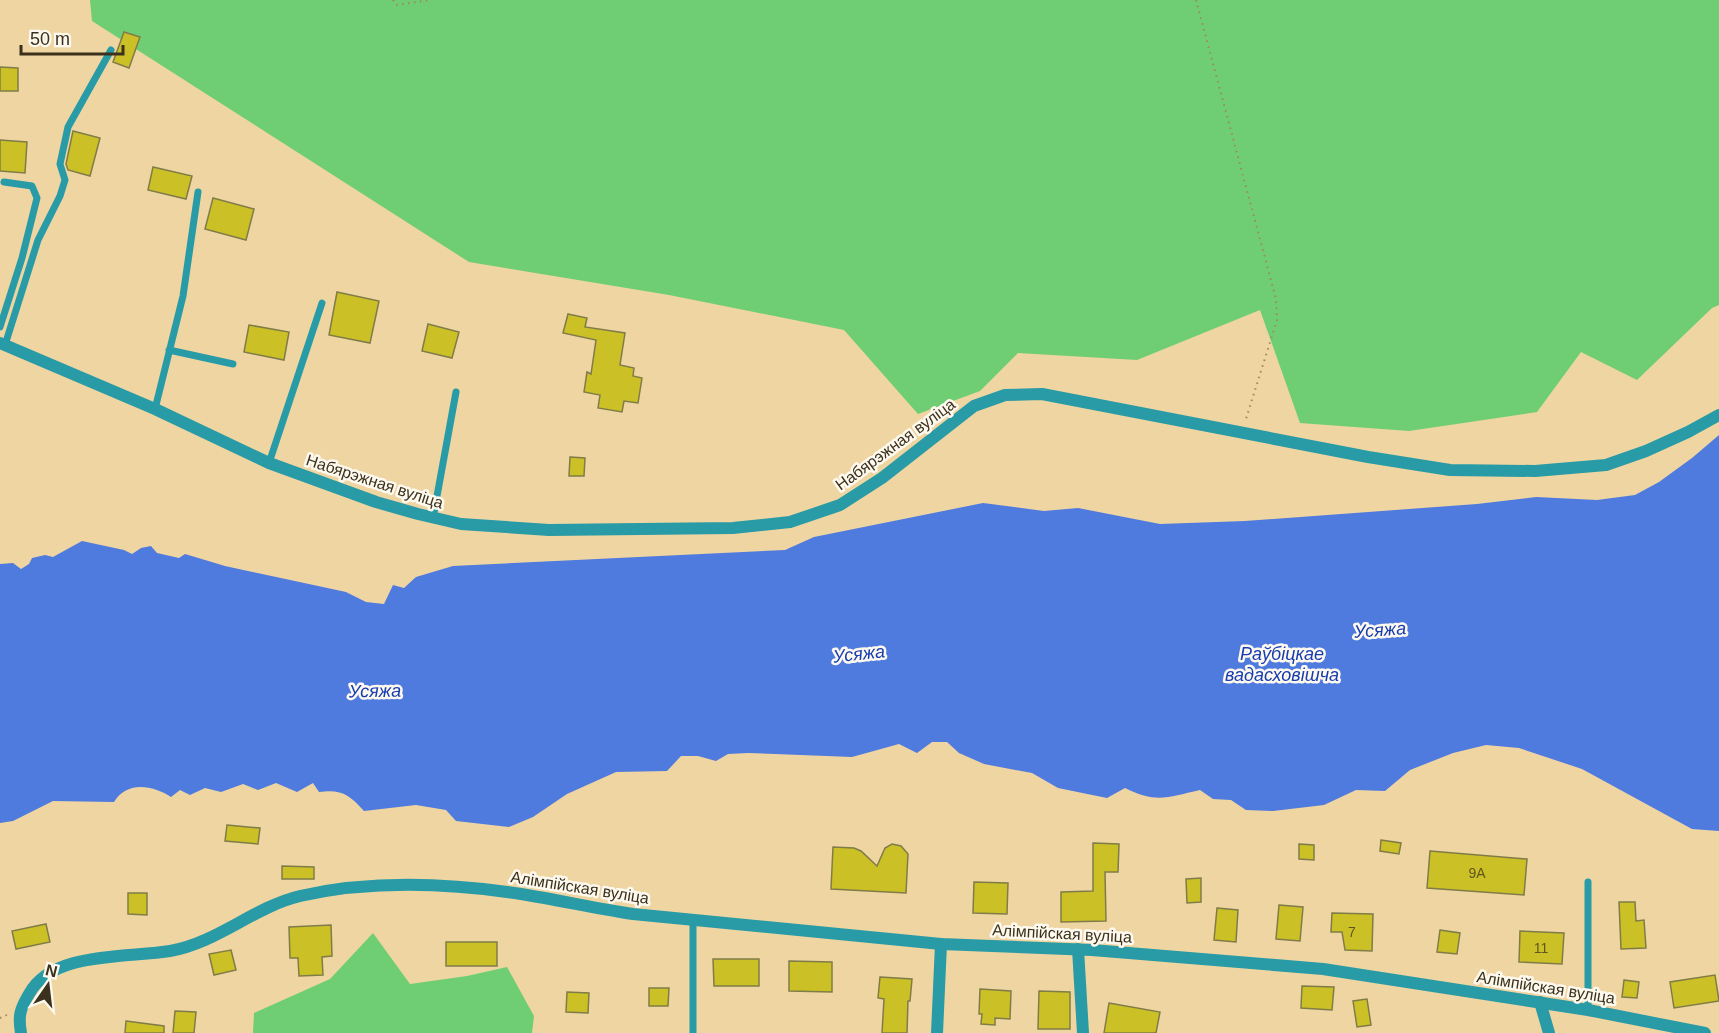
<svg xmlns="http://www.w3.org/2000/svg" width="1719" height="1033" font-family="Helvetica,sans-serif">
<style>
.green{fill:#6fce73}
.water{fill:#4f7ade}
.building{fill:#ccc027;stroke:#807c48;stroke-width:1.5}
.lines{fill:none;stroke-linecap:round;stroke-linejoin:round}
.path{stroke:#9b8863;stroke-width:2;stroke-dasharray:1.5 4.5;stroke-linecap:butt}
.service{stroke:#289ba6;stroke-width:7}
.minor{stroke:#289ba6;stroke-width:12}
.tertiary{stroke:#289ba6;stroke-width:12}
.labels{text-anchor:middle;stroke-width:5;stroke-linejoin:round;paint-order:stroke}
.number-label{font-size:14px;fill:#5f551f}
.street-label{font-size:16px;fill:#3b311c;stroke:#fef9ef}
.water-label{font-size:18px;font-style:italic;fill:#163db1;stroke:#fef9ef}
</style>
<rect width="100%" height="100%" fill="#efd5a2"/>
<!-- green -->
<path class="green" d="M90 0H1719V305L1712 308 1637 380 1581 352 1537 412 1409 431 1300 423 1260 310 1137 360 1018 353 980 391 918 414 844 330 669 295 469 262 92 21Z
M373 933 410 984 467 976 507 967 534 1016 532 1033H253L254 1013 330 979Z"/>
<!-- water -->
<path class="water" d="M1719 435V831L1692 829 1582 769 1519 748 1486 745 1453 753 1410 770 1385 791 1356 790 1324 805 1273 811 1246 810 1231 800 1213 799 1200 790C1168 797 1157 804 1125 788L1107 798 1058 788 1032 773 984 764 959 753 947 742H932L917 753 899 744 852 757 748 753 728 754 716 761 698 756H681L667 771 616 772 567 794 533 817 509 827 456 821 446 810 416 805 364 811C349 794 341 789 319 792L313 783 297 792 276 783 258 790 243 784 221 792 205 788 190 795 180 790 171 797C152 785 127 781 114 802L53 801 13 821 0 823V564L13 563 21 569 29 564 32 558 45 555 53 557 82 541 124 550 132 554 141 548 151 546 157 553 179 558 185 554 225 566 346 592 366 602 384 604 393 585 404 588 416 577 453 566 785 550 814 537 983 503 1044 511 1078 508 1160 524 1245 521 1477 504 1536 497 1597 500 1635 495 1659 482 1692 458Z"/>
<!-- building -->
<path class="building" d="M124 32 140 37 129 68 113 62Z
M0 67 18 68V91H0Z
M73 131 100 138 90 176 68 170 66 164Z
M0 140 27 142 25 173 0 171Z
M153 167 192 176 186 199 148 190Z
M213 198 254 209 246 240 205 229Z
M337 292 379 301 370 343 329 335Z
M568 314 587 318 585 327 625 333 620 365 634 368 633 376 642 378 638 403 624 401 622 412 598 408 600 395 584 392 587 372 591 374 596 340 563 333Z
M428 324 459 332 452 358 422 351Z
M249 325 289 332 284 360 244 352Z
M570 457 585 458 584 476H569Z
M227 825 260 828 258 844 225 841Z
M1381 840 1401 843 1399 854 1380 851Z
M1093 843 1119 844 1118 872H1105L1106 921 1061 922V892L1093 891Z
M892 844 901 846 908 854 906 893 831 889 833 847 854 848 861 851 877 866 885 848Z
M1299 844 1314 845V860L1299 859Z
M1430 851 1527 859 1524 895 1427 888Z
M282 866 314 867V879H282Z
M1201 878V902L1187 903 1186 879Z
M974 882 1008 883 1007 914 973 913Z
M128 893H147V915L128 914Z
M1619 902H1635L1636 921 1644 920 1646 948 1621 949Z
M1279 905 1303 907 1300 941 1276 939Z
M1217 908 1238 910 1236 942 1214 940Z
M1332 913 1373 914 1372 951 1345 950 1342 932H1331Z
M46 924 50 942 16 949 12 931Z
M331 925 332 956 322 957 323 975 299 976 298 958H290L289 927Z
M1440 930 1460 933 1457 954 1437 952Z
M1520 931 1564 933 1562 964 1519 962Z
M446 942H497V966H446Z
M231 950 236 970 214 975 209 954Z
M713 959H759V986H714Z
M789 961 832 962V992L789 991Z
M1715 975 1719 1001 1674 1008 1670 982Z
M880 977 912 979 910 1001H908L907 1033H882L884 999 878 998Z
M1624 980 1639 982 1637 998 1622 997Z
M1302 986 1334 987 1332 1010 1301 1008Z
M649 988H669L668 1006H649Z
M980 989 1011 991 1010 1019 995 1018V1025L981 1024 982 1014H979Z
M1039 991 1070 992V1029H1038Z
M567 992 589 993 588 1013 566 1012Z
M1367 999 1371 1025 1357 1027 1353 1001Z
M1109 1003 1160 1012 1156 1033H1104Z
M175 1011 196 1012 194 1033H173Z
M126 1021 164 1026V1033H125Z"/>
<g class="lines">
<!-- path -->
<path class="path" d="M393 0 396 5 430 0
M1196 0 1276 299 1277 320 1245 422
M0 1018 9 1014"/>
<!-- service -->
<path class="service" d="M0 327 22 258 37 198 32 186 4 182
M5 345 38 240 60 196 65 180 60 164 68 127 111 50
M169 350 233 364
M155 409 183 296 198 192
M269 463 322 303
M433 518 456 392
M1588 1010V882
M693 1033V919"/>
<!-- minor -->
<path class="minor" d="M1078 949 1083 1033
M1540 1002 1549 1033
M937 1033 941 944"/>
<!-- tertiary -->
<path class="tertiary" d="M0 343 155 409 269 463 376 502 418 514 461 524 549 530 733 528 790 522 840 505 882 478 974 406 1005 395 1042 394 1368 457 1450 470 1535 471 1606 465 1646 451 1688 432 1719 415
M21 1033C18 1016 20 1009 29 994 52 951 127 958 170 951 217 943 254 907 300 896 371 880 449 883 521 894 558 900 595 908 633 914L941 944 1092 950 1323 969 1588 1010 1705 1033"/>
</g>
<g class="labels">
<!-- number labels -->
<g class="number-label">
<text x="1477" y="878">9А</text>
<text x="1352" y="937">7</text>
<text x="1541" y="953">11</text>
</g>
<!-- street labels -->
<g class="street-label">
<text transform="translate(895 444) rotate(-36)" y="6">Набярэжная вуліца</text>
<text transform="translate(375 481) rotate(18)" y="6">Набярэжная вуліца</text>
<text transform="translate(580 887) rotate(9)" y="6">Алімпійская вуліца</text>
<text transform="translate(1062 933) rotate(3)" y="6">Алімпійская вуліца</text>
<text transform="translate(1546 987) rotate(9)" y="6">Алімпійская вуліца</text>
</g>
<!-- water labels -->
<g class="water-label">
<text transform="translate(1380 630) rotate(-4)" y="6">Усяжа</text>
<text transform="translate(859 654) rotate(-6)" y="6">Усяжа</text>
<text x="1282" y="660">Раўбіцкае<tspan x="1282" dy="21">вадасховішча</tspan></text>
<text transform="translate(375 691) rotate(-1)" y="6">Усяжа</text>
</g>
</g>
<!-- north arrow -->
<g transform="translate(48 985) rotate(14)" stroke="#fef9ef" stroke-width="4.5" paint-order="stroke">
<path d="M0-4.5L10 22L0 15L-10 22Z" fill="#3b311c"/>
<text y="-9" font-size="16" font-weight="bold" text-anchor="middle" fill="#3b311c">N</text>
</g>
<!-- scale -->
<path d="M21 45v9h102v-9" fill="none" stroke="#3b311c" stroke-width="3"/>
<text x="30" y="45" font-size="18" fill="#3b311c" stroke="#fef9ef" stroke-width="4.5" paint-order="stroke">50 m</text>
</svg>
